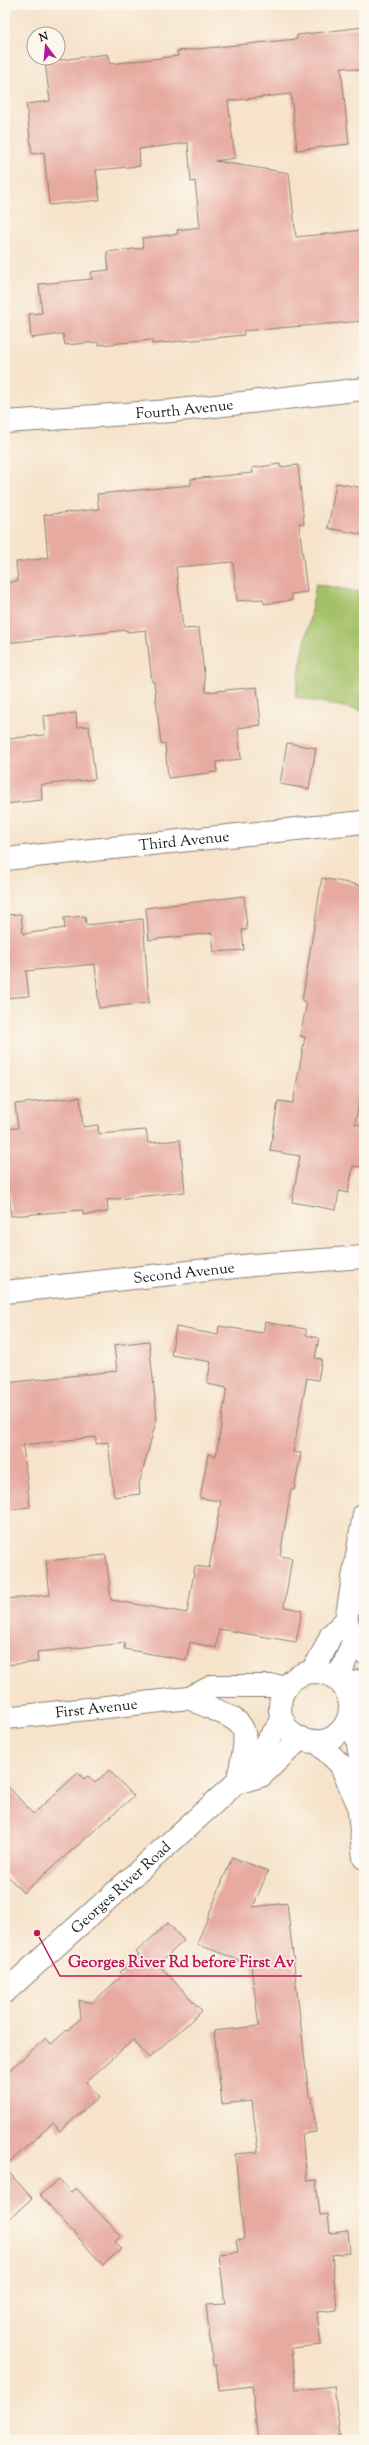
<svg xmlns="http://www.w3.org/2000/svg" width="369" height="2445" font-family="'Sorts Mill Goudy',serif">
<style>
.green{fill:#a4c168;stroke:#606e42}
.building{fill:#e7aaa1}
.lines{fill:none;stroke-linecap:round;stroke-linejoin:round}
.minor-casing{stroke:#898073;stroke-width:24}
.tertiary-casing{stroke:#898073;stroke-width:24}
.minor{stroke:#fff;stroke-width:22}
.tertiary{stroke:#fff;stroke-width:22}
.labels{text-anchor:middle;stroke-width:3;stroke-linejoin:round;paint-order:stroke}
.street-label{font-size:15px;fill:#1c1c1c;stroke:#fbf7ec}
.leader{fill:none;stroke:#c2185b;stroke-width:1.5}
.callout-dot{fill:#c2185b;stroke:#fbf7ec;stroke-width:1.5}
.callout-label{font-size:16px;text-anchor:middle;font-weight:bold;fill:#c2185b;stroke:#fbf7ec;stroke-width:3;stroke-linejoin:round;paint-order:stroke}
</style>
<rect width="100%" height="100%" fill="#fbf7ec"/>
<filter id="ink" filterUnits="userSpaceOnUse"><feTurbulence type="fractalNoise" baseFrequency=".025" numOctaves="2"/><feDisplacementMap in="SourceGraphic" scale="8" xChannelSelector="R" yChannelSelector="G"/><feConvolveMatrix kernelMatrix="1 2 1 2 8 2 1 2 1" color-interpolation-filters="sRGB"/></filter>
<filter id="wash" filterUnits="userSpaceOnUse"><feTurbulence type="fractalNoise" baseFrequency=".012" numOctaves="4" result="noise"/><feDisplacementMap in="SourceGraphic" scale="16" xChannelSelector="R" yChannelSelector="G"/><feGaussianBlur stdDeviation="0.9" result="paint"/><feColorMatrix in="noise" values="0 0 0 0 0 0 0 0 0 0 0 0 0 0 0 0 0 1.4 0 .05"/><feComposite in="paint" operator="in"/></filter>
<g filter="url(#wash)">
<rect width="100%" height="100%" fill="#f6e3ca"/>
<!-- green -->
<path class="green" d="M316 584 364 593V711L295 697Z"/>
<g id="blocks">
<!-- building -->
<path class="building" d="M364 27V71L341 67 349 144 297 150 291 94 228 101 235 158 215 161 289 173 296 237 364 230V321L243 331 244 335 152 344V340L99 345V342L65 345 63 334 31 338 29 314 42 313 39 284 92 279 91 272 109 270 107 252 143 248 142 238 178 234 177 230 200 227 195 181 191 182 188 143 139 149 140 166 96 170 100 200 49 205 44 152 32 154 26 104 50 101 45 62 107 54 110 64 178 56 177 51 297 39V35Z
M280 464V467L298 465 304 524 299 523 307 592 291 594 292 600 264 604 263 599 237 601 233 562 176 567 183 629 199 628 206 692 257 687 261 725 238 728 241 759 216 762 217 772 168 778 165 743 161 744 154 682H152L146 630 127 632V630L5 643V583L18 581 16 562 48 558 44 515 99 509 97 494 191 485V479L253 473 252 468Z
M336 483 364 488V535L328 528Z
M76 713 77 727 89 726 95 779 41 785 42 800 5 804V739L45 735 43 716Z
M287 743 316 748 309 789 280 784Z
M322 878 364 886V1076L355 1124 364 1125V1146L360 1167 353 1166 348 1193 339 1191 336 1210 292 1202 300 1156 270 1151 278 1101 293 1103 305 1037 300 1036 307 1002 302 1001Z
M244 896 247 930H242L244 950 214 952 212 933 149 940 146 908Z
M21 914 23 934 65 928 64 918 85 916 86 925 143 919 149 1003 99 1008 95 964 26 971 29 996 5 998V915Z
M80 1097 83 1127 98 1125 99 1134 146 1130 148 1143 180 1140 185 1192 107 1200 108 1212 83 1215V1210L70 1211 11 1216 7 1171H5V1129L18 1128 15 1104Z
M265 1322 306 1329V1335L319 1338 315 1358 322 1359 318 1380 307 1378 293 1452 301 1453 294 1490 291 1489 280 1556 292 1558 284 1607 302 1610 296 1642 219 1629 216 1648 190 1642 186 1660 124 1649 125 1643 37 1652 38 1662 5 1665V1599L50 1595 46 1561 106 1555 111 1600 187 1613 195 1566 209 1568 221 1501 200 1498 208 1454 216 1456 227 1388 207 1384 211 1362 171 1355 176 1327 218 1335 219 1326 263 1333Z
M149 1341 157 1418 139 1484 140 1494 114 1497 108 1442 96 1444V1437L23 1445 30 1507 5 1510V1383L117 1371 114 1345Z
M109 1770 134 1796 23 1893 5 1873V1783L33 1814 78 1773 84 1779 88 1776 95 1783Z
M232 1857 268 1871 253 1907 287 1903 309 2097H312L316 2132 302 2134 307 2181 316 2180 320 2215 328 2214 330 2233 348 2231 350 2253 332 2255 337 2310 317 2312 321 2345 292 2348 296 2390 334 2386 340 2437 313 2440H258L252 2386 219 2390 216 2365H213L206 2305 225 2304 219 2254 238 2252 236 2240 244 2239 235 2154 258 2152 252 2101 222 2104 214 2031 259 2026 251 1965 197 1944Z
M168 1923 184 1941 158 1964 202 2011 149 2058 133 2040 86 2082 99 2097 60 2131 53 2123 5 2166V2074L46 2038 51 2044 81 2018 79 2000 92 2003 123 1975 120 1972 139 1955 136 1952Z
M5 2168 32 2198 5 2223Z
M59 2179 71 2192 76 2188 121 2236 115 2242 121 2249 103 2265 40 2195Z"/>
</g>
</g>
<g filter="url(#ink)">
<use href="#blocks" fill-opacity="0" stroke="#898073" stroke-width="1"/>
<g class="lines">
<!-- minor casing -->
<g class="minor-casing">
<g id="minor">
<path id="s1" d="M5 422 171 411 364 389"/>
<path id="s2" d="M5 859 364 822"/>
<path id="s3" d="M5 1292 253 1265 364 1257"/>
<path d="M354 1639 364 1653"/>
<path d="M343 1686 364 1680"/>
<path d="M189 1698C245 1725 254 1715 237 1782"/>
<path id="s4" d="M5 1718 189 1698 213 1686H287"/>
<path d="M347 1721 357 1739 360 1756 358 1804 364 1858"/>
<path d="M316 1741 340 1764 356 1800"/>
</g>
</g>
<!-- tertiary casing -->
<g class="tertiary-casing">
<g id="tertiary">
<path d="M311 1672 321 1657 331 1635 346 1620 364 1514"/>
<circle cx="315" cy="1707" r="35"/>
<path d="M335 1678 343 1667 354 1639 346 1620"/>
<path d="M236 1783 261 1776 301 1738"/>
<path id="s5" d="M5 1992 236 1783 283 1720"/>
</g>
</g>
<!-- minor -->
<use href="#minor" class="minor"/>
<!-- tertiary -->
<use href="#tertiary" class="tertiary"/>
</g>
</g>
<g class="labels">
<!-- street labels -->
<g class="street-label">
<text dy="5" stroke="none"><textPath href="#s1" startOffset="180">Fourth Avenue</textPath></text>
<text dy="5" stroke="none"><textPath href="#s2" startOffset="180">Third Avenue</textPath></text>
<text dy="5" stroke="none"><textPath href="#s3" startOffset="180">Second Avenue</textPath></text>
<text dy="5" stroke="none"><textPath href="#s4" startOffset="92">First Avenue</textPath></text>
<text dy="5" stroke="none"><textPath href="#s5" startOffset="156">Georges River Road</textPath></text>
</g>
</g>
<!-- callouts -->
<path class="leader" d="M37 1933L60 1976H302"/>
<circle class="callout-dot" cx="37" cy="1933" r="4"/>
<g class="callout-label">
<text x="181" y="1967">Georges River Rd before First Av</text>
</g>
<!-- margin -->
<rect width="369" height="2445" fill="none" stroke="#fbf7ec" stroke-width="20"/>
<!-- north arrow -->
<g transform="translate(46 46) rotate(344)"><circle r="19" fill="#fbf7ec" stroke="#a29f99"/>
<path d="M0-3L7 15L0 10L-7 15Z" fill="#b5179e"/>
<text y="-6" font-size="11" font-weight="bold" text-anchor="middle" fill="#1c1c1c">N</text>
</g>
</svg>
